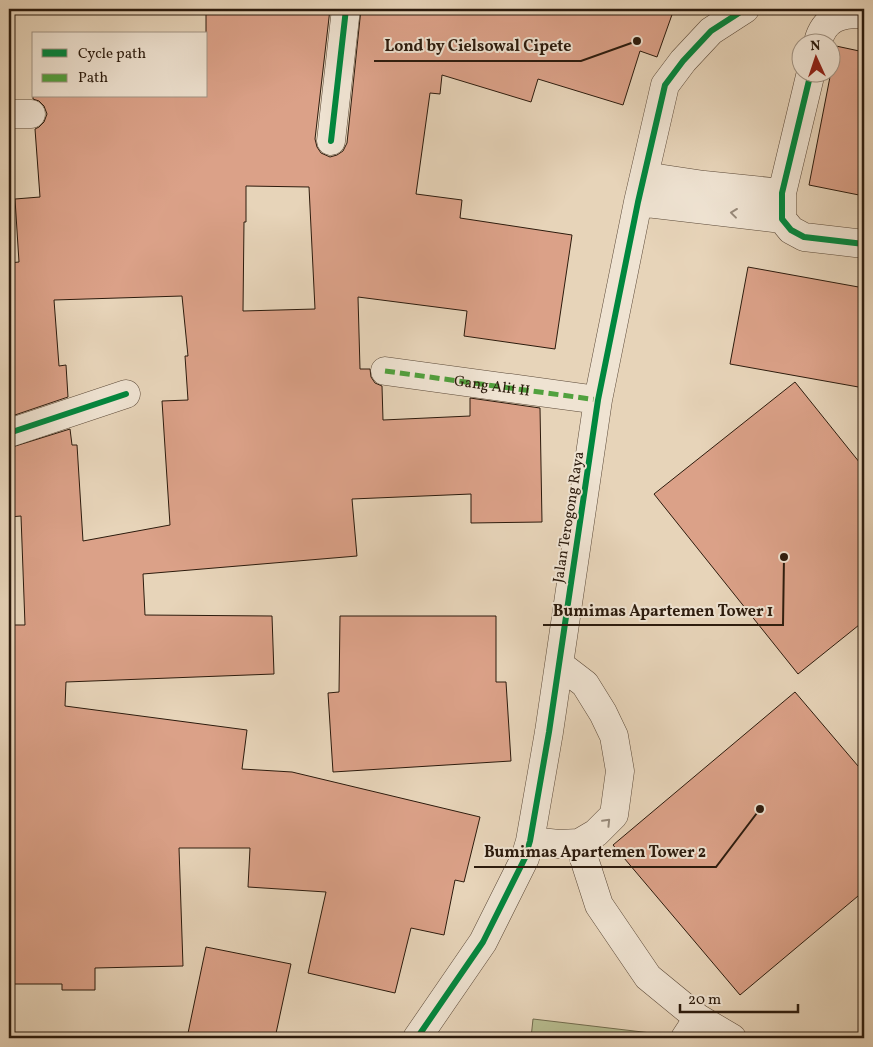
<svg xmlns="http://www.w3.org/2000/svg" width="873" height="1047" font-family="Vollkorn,serif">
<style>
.green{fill:#b7bc8f;stroke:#726c4e}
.building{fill:#dba188;stroke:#2c1b0d;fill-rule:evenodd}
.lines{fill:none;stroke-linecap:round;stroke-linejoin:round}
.minor-casing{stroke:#5b4938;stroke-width:29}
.minor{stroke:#efe3d2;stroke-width:28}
.quiet{stroke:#51a13e;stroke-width:5;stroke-dasharray:10 5;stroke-linecap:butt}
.cycleway-casing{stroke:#efe3d2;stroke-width:9}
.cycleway{stroke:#00873e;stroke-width:6}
.oneway{stroke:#978979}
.labels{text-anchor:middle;stroke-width:4;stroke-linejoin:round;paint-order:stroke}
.street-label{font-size:15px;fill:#2c1b0d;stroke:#efe3d2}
.leader{fill:none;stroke:#2c1b0d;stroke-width:2}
.callout-dot{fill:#2c1b0d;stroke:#efe3d2;stroke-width:2}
.callout-label{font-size:16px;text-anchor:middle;font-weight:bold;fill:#2c1b0d;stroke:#efe3d2;stroke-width:4;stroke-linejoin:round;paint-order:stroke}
</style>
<rect width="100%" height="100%" fill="#e7d4b9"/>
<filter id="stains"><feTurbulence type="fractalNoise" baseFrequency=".004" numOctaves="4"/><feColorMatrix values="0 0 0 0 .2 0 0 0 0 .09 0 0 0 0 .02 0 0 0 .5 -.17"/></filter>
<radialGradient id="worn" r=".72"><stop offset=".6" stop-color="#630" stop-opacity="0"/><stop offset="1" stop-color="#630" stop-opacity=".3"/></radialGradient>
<!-- green -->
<path class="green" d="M533 1019 651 1033 650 1038H531Z"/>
<!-- building -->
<path class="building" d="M206 9H330L315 139 317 147 321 153 330 157 337 155 343 151 347 143 361 9H674L657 57 640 51 623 105 538 79 531 102 442 75 440 94 430 93 416 194 462 200 460 218 572 235 555 349 464 336 467 311 358 297 360 369H370L371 377 375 383 382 386 383 420 470 416V398L540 408 542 522 471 523V494L352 499 357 556 143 574 145 615 272 616 274 674 66 682 65 706 247 730 242 769 292 772 480 817 464 882 455 880 444 935 411 928 395 993 308 973 326 892 248 887 250 848H179L183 966 95 968V990H62V984H12V874L9 875V625H25L21 516 9 517V448L70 429 72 445H77L83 541 170 525 162 401 188 400 185 356H188L182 296 54 300 59 366 66 365 68 397 9 417V263L19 262 15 199 40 197 35 129 39 127 44 122 47 114 44 106 39 101 33 99V96H206ZM246 186 309 187 315 309 243 311 244 222H246Z
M836 46 864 52V196L809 185Z
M748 267 864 288V388L730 364Z
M795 382 864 468V621L798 674 654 494Z
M340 616H496V682H506L511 761 333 772 328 693 339 692Z
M795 692 864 773V891L740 995 613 845Z
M206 947 291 964 275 1038H187Z"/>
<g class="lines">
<!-- minor casing -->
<g class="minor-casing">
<path id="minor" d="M818 42C824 18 841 13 864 14
M811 72 782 193V219L791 230 804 237 864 244
M9 114H31
M331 141 346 9
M644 176 704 185 782 193
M638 202 782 219
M385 371 598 400
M9 433 126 394
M530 841 559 844 579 843 596 833 614 815 620 771 614 736 603 713 585 684 559 664
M579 843 599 905 648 977 698 1018 732 1038
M417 1038 483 942 525 858 530 841 549 732 598 400 638 202 665 85 683 61 711 31 745 9
M685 1038 698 1018"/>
</g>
<!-- minor -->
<use href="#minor" class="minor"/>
<!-- quiet -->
<path class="quiet" id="s1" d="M385 371 598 400"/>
<!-- cycleway casing -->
<g class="cycleway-casing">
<path id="cycleway" d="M811 72 782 193V219L791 230 804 237 864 244
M331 141 346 9
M9 433 126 394
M417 1038 483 942 525 858 530 841 549 732 598 400 638 202 665 85 683 61 711 31 745 9"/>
</g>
<!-- cycleway -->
<use href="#cycleway" class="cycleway"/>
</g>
<!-- one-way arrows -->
<defs><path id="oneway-chevron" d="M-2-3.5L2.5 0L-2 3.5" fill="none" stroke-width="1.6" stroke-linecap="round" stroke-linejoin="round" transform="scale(1.25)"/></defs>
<g class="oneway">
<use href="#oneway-chevron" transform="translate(734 213) rotate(-173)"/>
<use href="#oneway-chevron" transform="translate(607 822) rotate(-46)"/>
</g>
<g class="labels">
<!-- street labels -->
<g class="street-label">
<text dy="5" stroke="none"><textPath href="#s1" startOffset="108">Gang Alit II</textPath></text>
<text transform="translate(568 517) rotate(-81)" y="5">Jalan Terogong Raya</text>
</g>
</g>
<!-- callouts -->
<path class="leader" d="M637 41L581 61H374M784 557L783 625H543M760 809L716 867H474"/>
<g class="callout-dot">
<circle cx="637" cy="41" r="5"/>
<circle cx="784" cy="557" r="5"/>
<circle cx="760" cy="809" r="5"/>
</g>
<g class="callout-label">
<text x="478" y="51">Lond by Cielsowal Cipete</text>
<text x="663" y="616">Bumimas Apartemen Tower 1</text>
<text x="595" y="857">Bumimas Apartemen Tower 2</text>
</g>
<!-- margin -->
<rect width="873" height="1047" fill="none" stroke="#e7d4b9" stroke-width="30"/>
<rect x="10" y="10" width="853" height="1027" fill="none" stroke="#2c1b0d" stroke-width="2.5"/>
<rect x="15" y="15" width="843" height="1017" fill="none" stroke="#2c1b0d"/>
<!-- legend -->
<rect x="32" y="32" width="175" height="65" fill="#efe3d2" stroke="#a19383"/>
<rect x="42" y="49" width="25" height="8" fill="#00873e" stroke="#a19383"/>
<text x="78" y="58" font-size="15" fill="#2c1b0d">Cycle path</text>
<rect x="42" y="74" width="25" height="8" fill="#51a13e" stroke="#a19383"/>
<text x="78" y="82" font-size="15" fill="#2c1b0d">Path</text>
<!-- north arrow -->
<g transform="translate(816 58) rotate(357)"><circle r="24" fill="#efe3d2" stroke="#a19383"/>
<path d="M0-4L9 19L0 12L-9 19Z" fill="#8f2418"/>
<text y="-8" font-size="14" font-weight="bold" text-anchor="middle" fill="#2c1b0d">N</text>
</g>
<!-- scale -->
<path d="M680 1004v8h118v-8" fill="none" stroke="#2c1b0d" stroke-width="2.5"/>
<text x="688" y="1004" font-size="15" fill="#2c1b0d" stroke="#efe3d2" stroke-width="4" paint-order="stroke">20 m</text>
<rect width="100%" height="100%" filter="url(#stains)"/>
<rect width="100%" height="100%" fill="url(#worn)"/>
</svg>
